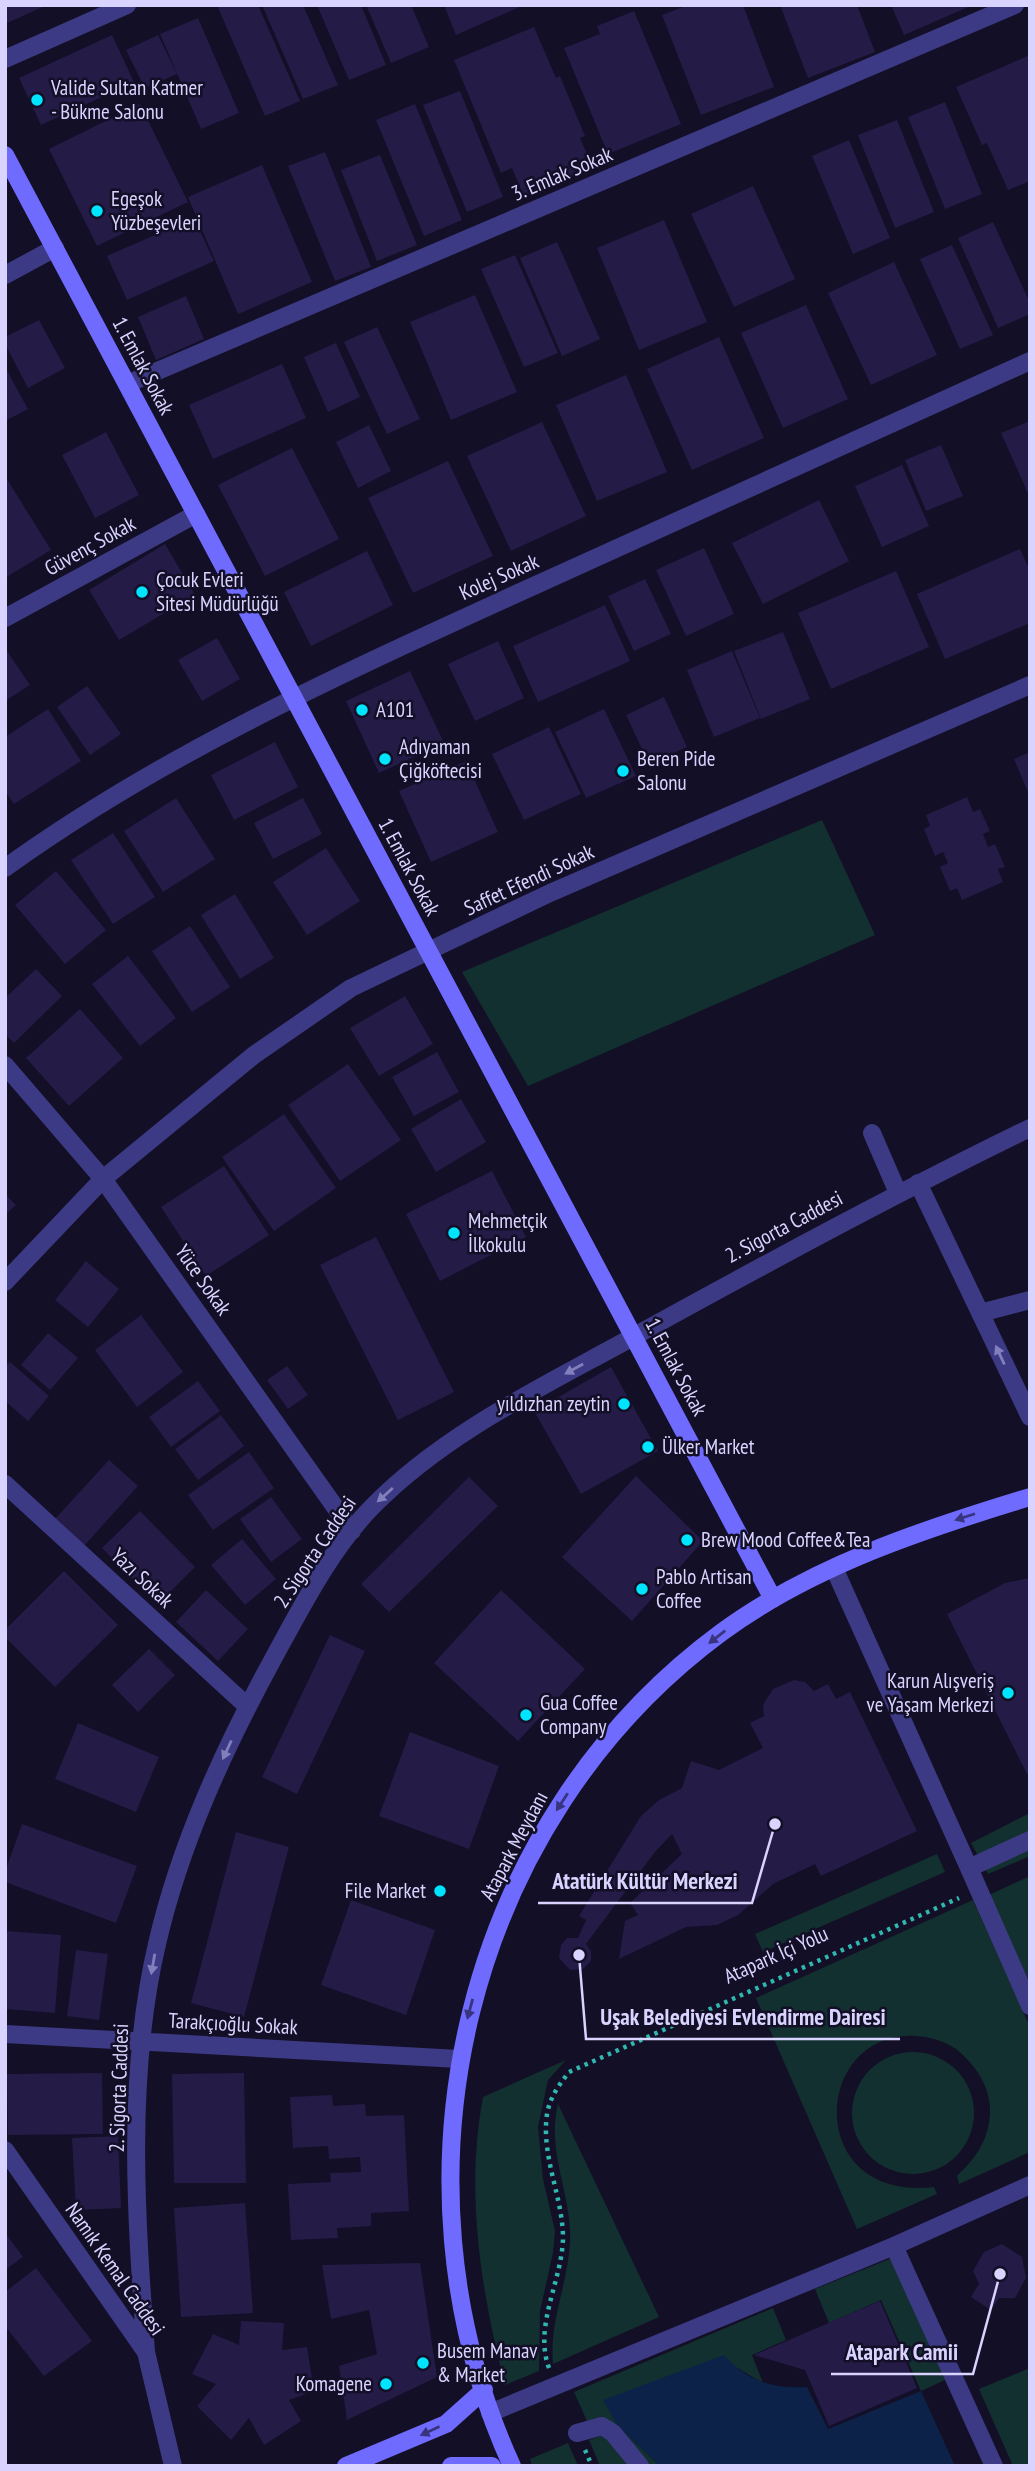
<svg xmlns="http://www.w3.org/2000/svg" width="1035" height="2471" font-family="'PT Sans Narrow',sans-serif">
<style>
.green{fill:#12302f}
.water{fill:#0c2248}
.building{fill:#241b47}
.lines{fill:none;stroke-linecap:round;stroke-linejoin:round}
.path{stroke:#2fb8b0;stroke-width:4.5;stroke-dasharray:3.5 5;stroke-linecap:butt}
.street{stroke:#3d3a85;stroke-width:18}
.secondary{stroke:#6f6bff;stroke-width:18}
.oneway{fill:#837fbc}
.oneway2{fill:#38347d}
.poi-dot{fill:#00e5ff;stroke:#130f26;stroke-width:2.5}
.labels{text-anchor:middle;stroke-width:5;stroke-linejoin:round;paint-order:stroke}
.poi-label{font-size:21px;fill:#d9d4ff;stroke:#130f26;text-anchor:start}
.street-label{font-size:21px;fill:#d9d4ff;stroke:#130f26}
.leader{fill:none;stroke:#d9d4ff;stroke-width:2.5}
.callout-dot{fill:#d9d4ff;stroke:#130f26;stroke-width:2.5}
.callout-label{font-size:23px;text-anchor:middle;font-weight:bold;fill:#d9d4ff;stroke:#130f26;stroke-width:5;stroke-linejoin:round;paint-order:stroke}
</style>
<rect width="100%" height="100%" fill="#130f26"/>
<!-- green -->
<path class="green" d="M822 820 875 935 528 1086 462 972Z
M1030 1813V1856L988 1874 971 1843Z
M937 1854 945 1872 763 1952 755 1934Z
M1030 1876V1983L989 1895Z
M973 1900 1030 2027V2152L959 2184 957 2176C976 2158 989 2140 990 2112 991 2087 975 2064 956 2049 945 2041 930 2037 916 2036 812 2030 803 2202 934 2187L937 2194 857 2229 756 1998Z
M852 2113a61 61 0 1 1 122 0a61 61 0 1 1-122 0Z
M566 2060 548 2080 538 2127 543 2179 555 2231 553 2253 540 2311 539 2371 505 2385C481 2291 465 2193 483 2097Z
M558 2104 659 2317 553 2364C549 2322 568 2283 570 2242 572 2194 546 2152 558 2104Z
M892 2258 945 2380 921 2391 881 2300 829 2323 815 2289Z
M773 2308 786 2340 752 2355 763 2383 734 2366 617 2425 660 2466H649L617 2425 587 2421 574 2392Z
M1030 2368V2466H1013L979 2389Z
M600 2436 607 2438 632 2466H600L589 2440Z
M568 2443 578 2466H532L530 2459Z"/>
<!-- water -->
<path class="water" d="M724 2355C747 2381 773 2389 807 2387L828 2429 921 2391 955 2466H660L617 2425 603 2400Z"/>
<!-- building -->
<path class="building" d="M5 5H47L5 24Z
M217 5H258L300 101 265 116Z
M262 5H303L338 85 303 99Z
M317 5H361L386 65 349 80Z
M366 5H411L429 47 391 63Z
M444 5H524L456 35Z
M688 5H743L774 87 701 115 662 15Z
M780 5H857L875 52 808 78Z
M891 5H973L904 35Z
M634 11 681 124 608 154 564 48 600 34 597 26Z
M198 18 239 113 201 129 160 34Z
M534 27 556 78 560 76 585 136 580 138 593 168 524 197 512 168 501 173 454 60Z
M112 35 134 82 41 125 19 78Z
M158 35 177 74 145 88 126 50Z
M1030 55V181L1008 190 987 143 982 145 956 87Z
M460 91 503 197 467 212 423 105Z
M945 102 982 194 945 209 908 117Z
M140 104 188 202 97 246 49 149Z
M415 104 462 220 424 236 376 120Z
M897 120 934 212 895 228 858 135Z
M849 140 890 238 853 254 812 156Z
M325 152 371 267 335 281 288 166Z
M380 155 417 245 377 261 341 170Z
M262 165 312 282 238 314 188 197Z
M753 186 795 279 734 307 691 214Z
M194 218 214 261 127 300 107 256Z
M664 220 707 322 639 350 597 248Z
M993 222 1030 303V314L998 328 958 238Z
M557 242 600 339 562 356 520 258Z
M952 245 993 335 960 349 920 259Z
M515 255 558 353 524 367 481 269Z
M894 262 937 355 871 385 828 293Z
M475 295 517 392 451 420 410 322Z
M186 296 204 339 156 360 138 317Z
M806 305 848 399 783 428 741 333Z
M39 320 65 368 28 388 5 344V337Z
M377 327 420 419 387 434 344 342Z
M719 337 764 438 692 470 647 369Z
M336 343 360 397 328 412 304 357Z
M282 364 306 418 213 459 189 405Z
M5 367 28 409 5 421Z
M626 375 667 472 597 501 556 405Z
M1030 421V498L1001 433Z
M542 422 586 516 511 551 467 456Z
M369 425 391 471 358 488 336 442Z
M106 432 139 495 95 518 62 455Z
M941 445 963 496 926 511 905 460Z
M292 448 339 539 265 576 218 485Z
M448 461 493 556 413 593 368 498Z
M902 465 929 526 882 547 855 486Z
M5 476 51 550 5 578Z
M819 500 849 561 763 604 732 543Z
M165 544 195 595 119 640 89 590Z
M704 548 734 614 686 636 656 570Z
M1020 549 1030 571V623L945 659 917 594Z
M367 551 393 605 311 646 284 592Z
M896 571 929 647 831 689 798 613Z
M645 579 671 634 634 651 608 596Z
M605 605 630 661 538 702 513 646Z
M783 632 810 699 761 719 734 651Z
M217 638 240 679 202 701 178 660Z
M498 641 524 698 475 721 448 664Z
M5 648 30 685 5 701Z
M732 651 760 718 714 737 687 670Z
M410 671 444 743 379 773 346 701Z
M87 686 121 734 90 755 57 707Z
M664 697 687 747 649 764 626 715Z
M48 709 81 761 14 804 5 791V737Z
M604 709 636 776 586 798 555 732Z
M549 727 581 794 524 820 492 754Z
M275 742 298 787 234 820 211 775Z
M1030 752V797L1014 759Z
M466 761 498 832 431 862 399 791Z
M967 797 973 812 980 809 990 831 983 834 988 847 995 844 1005 867 998 869 1003 882 962 900 957 888 950 891 940 867 948 863 943 852 935 856 924 829 930 826 926 815Z
M176 798 215 859 163 892 124 831Z
M303 798 322 834 273 859 254 823Z
M113 833 155 897 113 924 71 860Z
M326 848 360 901 307 935 273 882Z
M56 871 106 930 65 964 15 905Z
M235 894 274 958 240 979 201 915Z
M190 926 230 987 192 1012 152 951Z
M128 956 176 1018 140 1046 92 984Z
M36 969 62 996 14 1043 5 1034V998Z
M405 996 433 1044 379 1076 350 1028Z
M80 1009 123 1058 69 1106 26 1058Z
M437 1052 459 1092 414 1116 392 1077Z
M348 1064 401 1140 340 1181 288 1105Z
M461 1099 486 1142 436 1172 411 1129Z
M284 1114 336 1188 274 1231 222 1157Z
M224 1166 269 1235 206 1276 161 1207Z
M492 1171 526 1237 440 1281 406 1214Z
M5 1194 16 1205 5 1215Z
M376 1237 454 1392 398 1420 320 1265Z
M86 1261 119 1289 88 1327 55 1300Z
M141 1315 183 1372 137 1407 95 1350Z
M48 1333 78 1358 50 1390 21 1365Z
M10 1362 49 1396 28 1421 5 1401V1367Z
M287 1366 308 1395 288 1409 267 1380Z
M611 1367 658 1451 581 1494 534 1411Z
M198 1381 220 1411 171 1447 149 1417Z
M221 1415 244 1446 198 1480 175 1449Z
M249 1452 274 1488 213 1530 188 1495Z
M109 1460 138 1486 84 1546 55 1519Z
M636 1476 703 1541 632 1621 562 1557Z
M469 1477 498 1506 389 1612 361 1584Z
M271 1497 302 1539 271 1562 240 1519Z
M140 1511 195 1567 157 1605 102 1548Z
M242 1539 276 1579 245 1605 211 1565Z
M64 1571 118 1625 55 1687 5 1637V1630Z
M1030 1578V1773L1027 1774 947 1614 1005 1583Z
M206 1590 248 1629 218 1661 176 1622Z
M501 1590 585 1669 518 1741 434 1663Z
M330 1635 365 1651 297 1794 262 1777Z
M149 1649 175 1675 138 1712 112 1685Z
M794 1680 805 1682 814 1691 828 1684 836 1699 850 1692 917 1831 821 1876 815 1864 773 1884 738 1915 717 1925 686 1927 619 1959 625 1921 638 1915 630 1903 682 1854 672 1834 655 1852 586 1944 591 1951V1961L583 1969 570 1970 559 1958 561 1945 567 1938H578L586 1920 579 1916 641 1816 659 1800 682 1788 691 1761 719 1770 763 1748 750 1723 764 1716 763 1705 773 1689Z
M78 1723 159 1757 136 1812 55 1779Z
M410 1732 499 1766 469 1849 379 1816Z
M22 1824 137 1866 116 1923 5 1882V1872Z
M236 1832 289 1847 244 2017 191 2003Z
M351 1900 435 1930 406 2015 321 1985Z
M5 1931 61 1935 55 2013 5 2009Z
M76 1950 108 1954 99 2020 67 2016Z
M102 2073 103 2134 8 2135 7 2074Z
M244 2073 246 2183H174L172 2074Z
M332 2095 333 2106 365 2104 366 2116 404 2115 409 2211 371 2213V2226L337 2228 338 2238 291 2240 288 2184 331 2182 330 2173 361 2172 360 2157 329 2159 328 2146 293 2148 290 2097Z
M118 2136 121 2208 76 2210 72 2138Z
M245 2203 253 2313 181 2317 174 2208Z
M5 2233 23 2257 5 2270Z
M1002 2244 1022 2257 1026 2278 1015 2298H999L991 2310 971 2297 979 2284 973 2271 984 2252Z
M420 2263 437 2377 347 2420 339 2366 377 2354 369 2310 331 2319 322 2265Z
M36 2268 92 2341 44 2376 5 2326V2292Z
M880 2301 917 2388 829 2426 805 2370 754 2355Z
M241 2321 284 2323 282 2350 307 2347 314 2391 289 2400 301 2421 264 2445 249 2418 231 2440 197 2406 216 2384 192 2374 213 2334 239 2345Z"/>
<g class="lines">
<!-- path -->
<path class="path" d="M549 2368C533 2325 563 2280 563 2236 562 2195 541 2156 547 2114 550 2097 559 2085 569 2072L959 1898
M585 2450 592 2466"/>
<!-- street -->
<path class="street" d="M5 59 127 5
M5 275 55 248
M127 384 1015 5
M5 618 196 514
M5 868C163 754 339 675 516 594 688 517 859 439 1030 361
M5 1065 103 1179 352 1531
M872 1133 898 1193
M918 1183 1030 1417
M5 1282 103 1179 254 1055 351 988 550 893 1030 685
M980 1313 1030 1300
M5 1484 247 1706
M834 1568 969 1868
M1030 1840 969 1868 1030 2006
M5 2034 459 2059
M5 2150 146 2352 173 2466
M894 2246 994 2466
M146 2352C136 2218 126 2076 157 1944 180 1844 224 1749 273 1659 301 1608 331 1548 373 1506 445 1433 542 1387 631 1338 763 1265 894 1194 1030 1128
M490 2413 894 2246 1030 2185
M577 2433 602 2426 613 2433 640 2466"/>
<!-- secondary -->
<path class="secondary" d="M5 155 773 1599
M346 2466 446 2424 484 2390
M451 2466H492
M512 2466C380 2178 465 1821 722 1632 812 1566 924 1529 1030 1497"/>
</g>
<!-- one-way arrows -->
<defs><path id="oneway-solid" d="M-6-.8H1V-3.2L6.5 0L1 3.2V.8H-6Z" transform="scale(1.75)"/></defs>
<g class="oneway">
<use href="#oneway-solid" transform="translate(1000 1355) rotate(-115)"/>
<use href="#oneway-solid" transform="translate(574 1369) rotate(151)"/>
<use href="#oneway-solid" transform="translate(385 1495) rotate(138)"/>
<use href="#oneway-solid" transform="translate(227 1750) rotate(115)"/>
<use href="#oneway-solid" transform="translate(153 1964) rotate(100)"/>
</g>
<g class="oneway2">
<use href="#oneway-solid" transform="translate(965 1517) rotate(162)"/>
<use href="#oneway-solid" transform="translate(717 1637) rotate(142)"/>
<use href="#oneway-solid" transform="translate(562 1802) rotate(123)"/>
<use href="#oneway-solid" transform="translate(470 2009) rotate(105)"/>
<use href="#oneway-solid" transform="translate(430 2431) rotate(155)"/>
</g>
<!-- markers -->
<g class="poi-dot">
<circle cx="37" cy="100" r="7"/>
<circle cx="97" cy="211" r="7"/>
<circle cx="142" cy="592" r="7"/>
<circle cx="362" cy="710" r="7"/>
<circle cx="385" cy="759" r="7"/>
<circle cx="623" cy="771" r="7"/>
<circle cx="454" cy="1233" r="7"/>
<circle cx="624" cy="1404" r="7"/>
<circle cx="648" cy="1447" r="7"/>
<circle cx="687" cy="1540" r="7"/>
<circle cx="642" cy="1589" r="7"/>
<circle cx="1008" cy="1693" r="7"/>
<circle cx="526" cy="1715" r="7"/>
<circle cx="440" cy="1891" r="7"/>
<circle cx="423" cy="2363" r="7"/>
<circle cx="386" cy="2384" r="7"/>
</g>
<g class="labels">
<!-- poi labels -->
<g class="poi-label">
<text x="51" y="95">Valide Sultan Katmer<tspan x="51" dy="24">- Bükme Salonu</tspan></text>
<text x="111" y="206">Egeşok<tspan x="111" dy="24">Yüzbeşevleri</tspan></text>
<text x="156" y="587">Çocuk Evleri<tspan x="156" dy="24">Sitesi Müdürlüğü</tspan></text>
<text x="376" y="717">A101</text>
<text x="399" y="754">Adıyaman<tspan x="399" dy="24">Çiğköftecisi</tspan></text>
<text x="637" y="766">Beren Pide<tspan x="637" dy="24">Salonu</tspan></text>
<text x="468" y="1228">Mehmetçik<tspan x="468" dy="24">İlkokulu</tspan></text>
<text x="610" y="1411" text-anchor="end">yıldızhan zeytin</text>
<text x="662" y="1454">Ülker Market</text>
<text x="701" y="1547">Brew Mood Coffee&amp;Tea</text>
<text x="656" y="1584">Pablo Artisan<tspan x="656" dy="24">Coffee</tspan></text>
<text x="994" y="1688" text-anchor="end">Karun Alışveriş<tspan x="994" dy="24">ve Yaşam Merkezi</tspan></text>
<text x="540" y="1710">Gua Coffee<tspan x="540" dy="24">Company</tspan></text>
<text x="426" y="1898" text-anchor="end">File Market</text>
<text x="437" y="2358">Busem Manav<tspan x="437" dy="24">&amp; Market</tspan></text>
<text x="372" y="2391" text-anchor="end">Komagene</text>
</g>
<!-- street labels -->
<g class="street-label">
<text transform="translate(562 174) rotate(-23)" y="7">3. Emlak Sokak</text>
<text transform="translate(143 366) rotate(62)" y="7">1. Emlak Sokak</text>
<text transform="translate(90 546) rotate(-29)" y="7">Güvenç Sokak</text>
<text transform="translate(499 577) rotate(-24)" y="7">Kolej Sokak</text>
<text transform="translate(409 867) rotate(62)" y="7">1. Emlak Sokak</text>
<text transform="translate(529 880) rotate(-25)" y="7">Saffet Efendi Sokak</text>
<text transform="translate(784 1227) rotate(-28)" y="7">2. Sigorta Caddesi</text>
<text transform="translate(203 1280) rotate(55)" y="7">Yüce Sokak</text>
<text transform="translate(676 1367) rotate(62)" y="7">1. Emlak Sokak</text>
<text transform="translate(315 1552) rotate(-56)" y="7">2. Sigorta Caddesi</text>
<text transform="translate(142 1578) rotate(43)" y="7">Yazı Sokak</text>
<text transform="translate(514 1846) rotate(-62)" y="7">Atapark Meydanı</text>
<text transform="translate(776 1955) rotate(-24)" y="7">Atapark İçi Yolu</text>
<text transform="translate(233 2024) rotate(3)" y="7">Tarakçıoğlu Sokak</text>
<text transform="translate(119 2088) rotate(-88)" y="7">2. Sigorta Caddesi</text>
<text transform="translate(115 2269) rotate(55)" y="7">Namık Kemal Caddesi</text>
</g>
</g>
<!-- callouts -->
<path class="leader" d="M775 1824L752 1903H538M579 1955L586 2039H900M1000 2274L973 2374H831"/>
<g class="callout-dot">
<circle cx="775" cy="1824" r="7"/>
<circle cx="579" cy="1955" r="7"/>
<circle cx="1000" cy="2274" r="7"/>
</g>
<g class="callout-label">
<text x="645" y="1889">Atatürk Kültür Merkezi</text>
<text x="743" y="2025">Uşak Belediyesi Evlendirme Dairesi</text>
<text x="902" y="2360">Atapark Camii</text>
</g>
<!-- border -->
<rect width="1035" height="2471" fill="none" stroke="#d9d4ff" stroke-width="14"/>
</svg>
